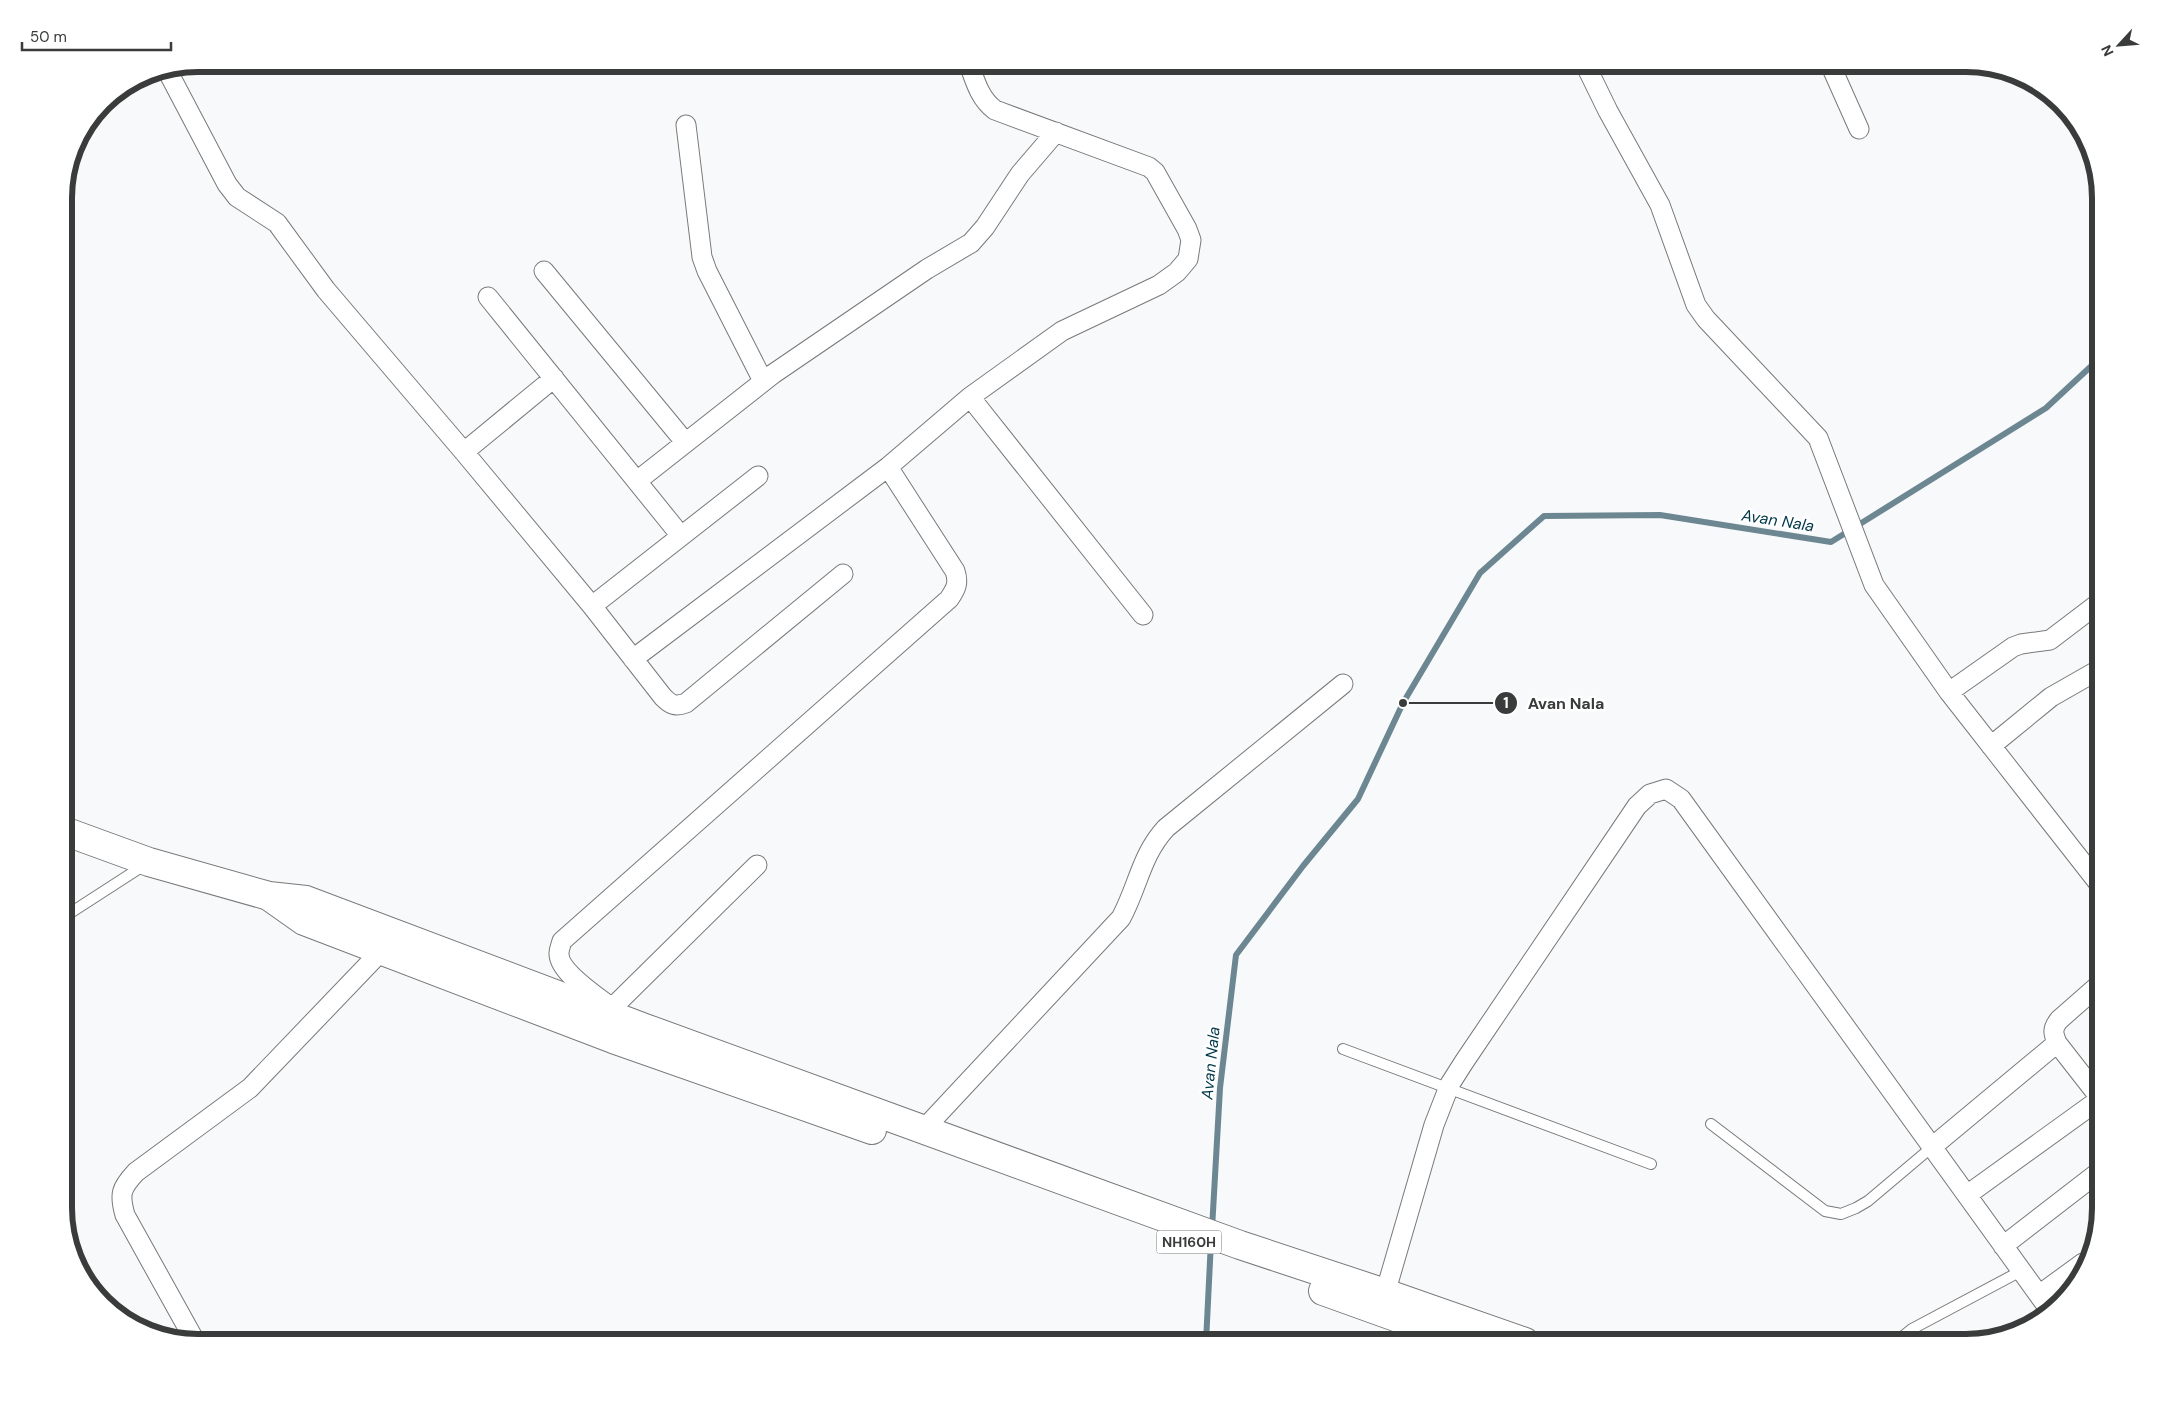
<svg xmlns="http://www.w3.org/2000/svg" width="2164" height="1406" font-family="'DM Sans',sans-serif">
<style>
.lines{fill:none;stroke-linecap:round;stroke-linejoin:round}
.stream{stroke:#6c8791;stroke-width:6}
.service-casing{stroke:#78797a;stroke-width:12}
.minor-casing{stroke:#78797a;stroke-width:21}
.primary-casing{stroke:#78797a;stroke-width:30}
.service{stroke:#fff;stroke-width:10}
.minor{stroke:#fff;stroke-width:19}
.primary{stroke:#fff;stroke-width:28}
.labels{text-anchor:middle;stroke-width:5;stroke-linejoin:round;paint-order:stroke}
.shield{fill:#fff;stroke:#757676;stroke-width:1}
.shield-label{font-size:14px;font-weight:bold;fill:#3a3b3b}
.water-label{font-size:16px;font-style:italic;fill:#003748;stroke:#fff}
.rim{fill:none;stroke:#3a3b3b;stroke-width:6}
.leader{fill:none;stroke:#3a3b3b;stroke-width:2}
.callout-dot{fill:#3a3b3b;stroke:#fff;stroke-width:2}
.mark-label{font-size:15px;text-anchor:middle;font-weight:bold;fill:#fff}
.callout-label{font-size:16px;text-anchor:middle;font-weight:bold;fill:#3a3b3b;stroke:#fff;stroke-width:5;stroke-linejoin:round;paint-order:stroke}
</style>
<rect width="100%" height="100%" fill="#f8f9fb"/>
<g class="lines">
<!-- stream -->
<path class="stream" d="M1212 1229 1220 1088 1236 955 1303 866 1358 799 1403 703 1480 573 1544 516 1660 515 1831 542 2046 408 2100 358
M1206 1342 1211 1241"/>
<!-- service casing -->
<g class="service-casing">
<path id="service" d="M64 917 146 864
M1343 1049 1651 1164
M1711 1124 1825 1211 1841 1214 1856 1208 1868 1201 1932 1147
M1896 1342 1912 1329 2021 1271"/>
</g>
<!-- minor casing -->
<g class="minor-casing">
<path id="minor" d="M1585 64 1608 111 1660 205 1696 305 1706 319 1818 438 1874 585 1949 692 2100 885
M1830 64 1859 129
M167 70 227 184 237 197 277 223 326 290 464 452 592 606 663 697C671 705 675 707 686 703L843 574
M686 125 702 257 707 271 763 381
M544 271 685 442
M488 297 681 536
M970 397 1143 615
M464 452 554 378
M637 481 773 374 927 269 971 243 985 227 1020 174 1056 132
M592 606 758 476
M633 659 888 467 970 397 1062 331 1159 285 1177 272 1188 259 1191 240 1187 229 1155 172 1149 167 995 110C980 99 975 81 969 64
M1949 692 2013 647 2021 644 2050 640 2100 602
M1991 746 2051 697 2100 669
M2100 984 2059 1020C2052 1029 2053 1033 2057 1043L2100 1098
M612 1008C598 997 558 972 559 953 559 949 561 945 562 941L949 599C956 589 959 583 955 571L888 467
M605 1018 612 1008 757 865
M924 1129 1121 918C1138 887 1141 855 1166 828L1343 684
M1932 1147 2057 1043
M1967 1195 2100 1099
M2003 1246 2100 1171
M2039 1295 2083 1263
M1382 1304 1434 1125 1450 1084 1464 1062 1637 806 1650 794 1666 789 1681 799 2049 1309
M195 1341 125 1215C119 1194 121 1188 136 1172L250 1088 389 943"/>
</g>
<!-- primary casing -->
<g class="primary-casing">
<path id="primary" d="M64 831 149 862 269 896 306 900 645 1028 1240 1245 1385 1293 1525 1342
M270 897 304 921 613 1039 872 1130
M1323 1291 1465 1342"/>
</g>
<!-- service -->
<use href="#service" class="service"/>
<!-- minor -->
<use href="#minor" class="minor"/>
<!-- primary -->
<use href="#primary" class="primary"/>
</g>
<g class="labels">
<!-- shield labels -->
<rect class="shield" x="1156.5" y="1230.5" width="65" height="23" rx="4"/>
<g class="shield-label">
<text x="1189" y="1247">NH160H</text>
</g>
<!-- water labels -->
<g class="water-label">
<text transform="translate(1778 520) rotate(9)" y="6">Avan Nala</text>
<text transform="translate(1210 1063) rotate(-84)" y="6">Avan Nala</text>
</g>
</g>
<!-- crop -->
<path d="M0 0H2164V1406H0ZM198 72H1966A126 126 0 0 1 2092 198V1208A126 126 0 0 1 1966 1334H198A126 126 0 0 1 72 1208V198A126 126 0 0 1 198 72Z" fill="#fff" fill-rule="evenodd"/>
<path class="rim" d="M198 72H1966A126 126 0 0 1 2092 198V1208A126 126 0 0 1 1966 1334H198A126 126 0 0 1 72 1208V198A126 126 0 0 1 198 72Z"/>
<!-- callouts -->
<path class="leader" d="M1403 703L1506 703"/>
<g class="callout-dot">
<circle cx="1403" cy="703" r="5"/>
<circle cx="1506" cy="703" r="12"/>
</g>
<g class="mark-label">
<text x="1506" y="708">1</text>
</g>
<g class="callout-label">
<text x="1566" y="709">Avan Nala</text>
</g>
<!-- north arrow -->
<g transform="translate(2119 45) rotate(244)" stroke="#ffffff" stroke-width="4" paint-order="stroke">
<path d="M0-4L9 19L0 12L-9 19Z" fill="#3a3b3b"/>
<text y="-8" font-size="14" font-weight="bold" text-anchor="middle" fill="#3a3b3b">N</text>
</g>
<!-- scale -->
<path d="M22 42v8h149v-8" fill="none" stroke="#3a3b3b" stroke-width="2.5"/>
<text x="30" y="42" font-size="15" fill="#3a3b3b" stroke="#ffffff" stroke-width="4" paint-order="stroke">50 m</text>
</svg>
